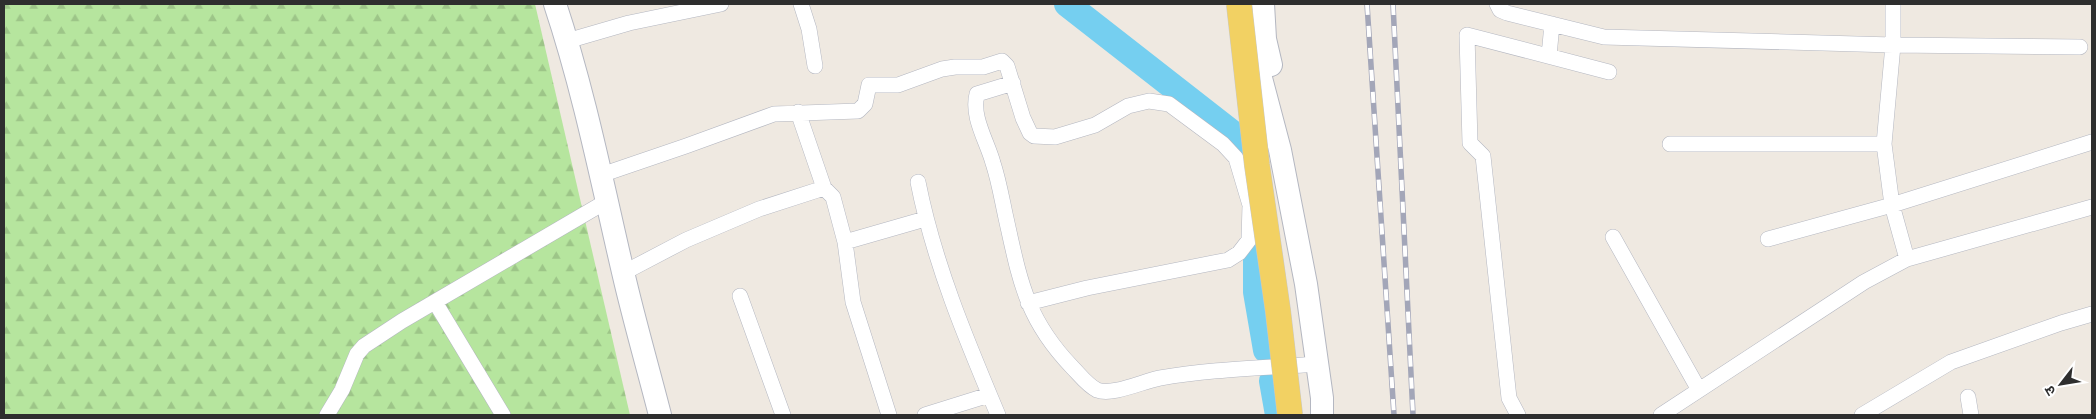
<svg xmlns="http://www.w3.org/2000/svg" width="2096" height="419" font-family="'Alegreya Sans','Noto Sans Devanagari',sans-serif">
<style>
.forest{fill:url(#forest-firs)}
.lines{fill:none;stroke-linecap:round;stroke-linejoin:round}
.river{stroke:#75cff0;stroke-width:26}
.street-casing{stroke:#b4b7c1;stroke-width:16}
.secondary-casing{stroke:#b4b7c1;stroke-width:24}
.street{stroke:#fff;stroke-width:15}
.secondary{stroke:#fff;stroke-width:22}
.rail-casing{stroke:#a3a6b8;stroke-width:5.5}
.rail{stroke:#fff;stroke-width:4;stroke-dasharray:11;stroke-linecap:butt}
.primary-bridge-casing{stroke:#c9c9c9;stroke-width:26;stroke-linecap:butt}
.primary-bridge{stroke:#f2d163;stroke-width:25}
</style>
<defs>
<pattern id="forest-firs" width="22" height="20" patternUnits="userSpaceOnUse" patternTransform="scale(1.25)"><rect width="22" height="20" fill="#b6e59e"/><path d="M5 1l3.5 6h-7zM16 11l3.5 6h-7z" fill="#9dc588"/></pattern>
</defs>
<rect width="100%" height="100%" fill="#efe9e1"/>
<!-- forest -->
<path class="forest" d="M4 4H535L630 415H4Z"/>
<g class="lines">
<!-- river -->
<path class="river" d="M1067 4 1231 132 1256 190V292L1266 350
M1272 381 1278 415"/>
<!-- street casing -->
<g class="street-casing">
<path id="street" d="M801 4 809 29 815 66
M1497 4 1500 10 1507 13 1604 37 1893 45 2080 47
M1893 4V45L1884 144 1892 205 1907 259
M567 41 629 23 721 4
M1549 56 1552 24
M1013 83 977 94C971 117 987 141 993 163 999 181 1002 200 1006 218 1020 281 1026 319 1072 367 1080 375 1087 385 1097 390 1113 396 1143 381 1160 378 1211 369 1265 368 1318 364
M798 112 824 188
M1670 144H1884
M601 175 686 146 774 114 858 111 865 104 869 85H898L942 69 955 67H983L1002 61 1007 66 1023 118 1030 133 1034 136 1055 137 1095 125 1128 106 1149 101 1169 104 1223 144 1236 158 1250 205 1249 240 1239 253 1228 260 1087 288 1028 303
M918 182C934 263 966 339 998 415
M1613 237 1699 390
M1768 239 1892 205 2092 142
M845 242 925 219
M623 273 686 240 759 209 824 188 833 197 845 242 853 302 889 415
M740 296 783 415
M435 302 503 415
M1968 397 1971 415
M327 415 342 390 357 354 364 346 402 321 607 201
M925 415 989 395
M1518 415 1509 398 1483 156 1470 143 1467 35 1609 72
M1661 415 1864 282 1907 259 2092 207
M1862 415 1951 362 2061 323 2092 314"/>
</g>
<!-- secondary casing -->
<g class="secondary-casing">
<path id="secondary" d="M555 4C584 91 602 182 623 272 634 320 648 368 660 415
M1263 4 1265 39 1271 65
M1252 44 1280 150 1306 284 1322 398V415"/>
</g>
<!-- street -->
<use href="#street" class="street"/>
<!-- secondary -->
<use href="#secondary" class="secondary"/>
<!-- rail casing -->
<g class="rail-casing">
<path id="rail" d="M1367 4 1394 415
M1393 4 1413 415"/>
</g>
<!-- rail -->
<use href="#rail" class="rail"/>
<!-- primary-bridge casing -->
<g class="primary-bridge-casing">
<path id="primary-bridge" d="M1239 4 1257 165 1278 311 1290 415"/>
</g>
<!-- primary-bridge -->
<use href="#primary-bridge" class="primary-bridge"/>
</g>
<!-- border -->
<rect width="2096" height="419" fill="none" stroke="#2e2e2e" stroke-width="10"/>
<!-- north arrow -->
<g transform="translate(2061 384) rotate(239)" stroke="#ffffff" stroke-width="4" paint-order="stroke">
<path d="M0-4L9 19L0 12L-9 19Z" fill="#2e2e2e"/>
<text y="-8" font-size="14" font-weight="bold" text-anchor="middle" fill="#2e2e2e">उ</text>
</g>
</svg>
